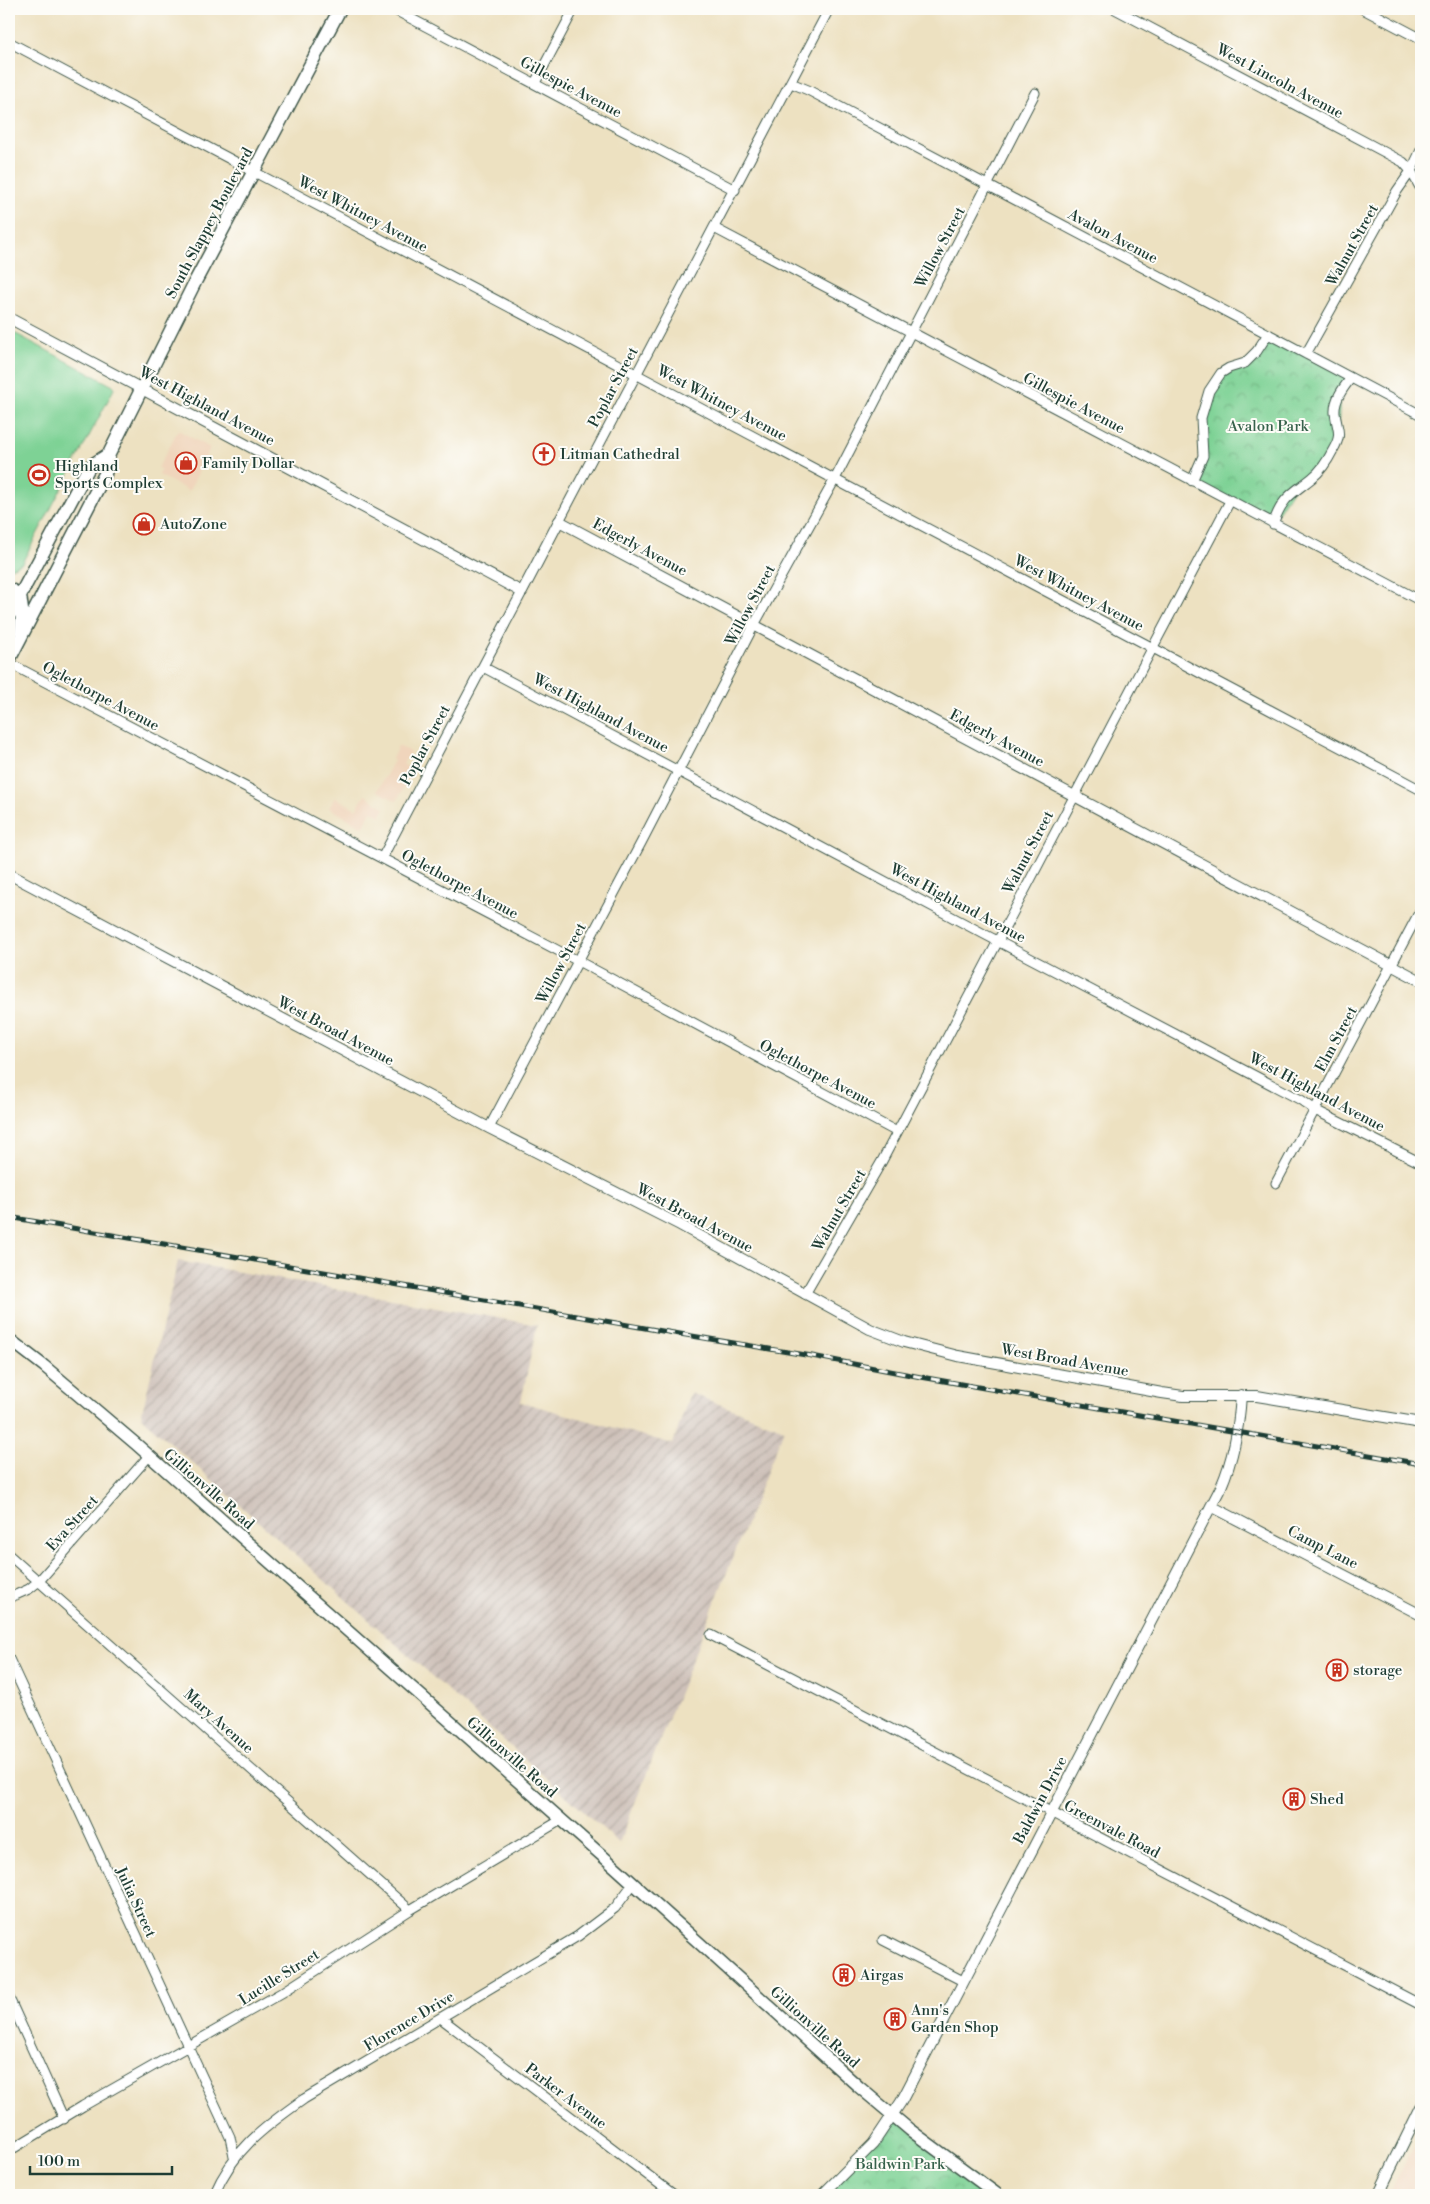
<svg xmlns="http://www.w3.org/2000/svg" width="1430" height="2204" font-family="'Libre Bodoni',serif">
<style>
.built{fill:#f0d5bc}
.industrial{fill:url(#industrial-furrows)}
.green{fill:#7ed295;stroke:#4e8864}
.park{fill:url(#park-crowns);stroke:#4e8864}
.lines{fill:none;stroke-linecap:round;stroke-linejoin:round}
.minor-casing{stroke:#3e5649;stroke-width:11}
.tertiary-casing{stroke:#3e5649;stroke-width:12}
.secondary-casing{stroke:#3e5649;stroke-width:14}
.primary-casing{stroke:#3e5649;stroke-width:15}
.minor{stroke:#fff;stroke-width:9}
.tertiary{stroke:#fff;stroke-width:10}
.secondary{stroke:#fff;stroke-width:11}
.primary{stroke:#fff;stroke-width:12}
.rail-casing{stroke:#1f3d34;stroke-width:5}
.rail{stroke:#fdfcf7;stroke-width:3;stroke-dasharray:9;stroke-linecap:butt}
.labels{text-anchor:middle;stroke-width:4;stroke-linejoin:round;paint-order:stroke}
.street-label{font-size:15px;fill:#1f3d34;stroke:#fdfcf7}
.park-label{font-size:15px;fill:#37624c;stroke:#fdfcf7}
.poi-label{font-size:15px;fill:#1f3d34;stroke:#fdfcf7;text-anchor:start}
</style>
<defs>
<pattern id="industrial-furrows" width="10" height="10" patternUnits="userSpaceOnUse" patternTransform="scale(1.25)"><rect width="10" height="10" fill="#cec1b9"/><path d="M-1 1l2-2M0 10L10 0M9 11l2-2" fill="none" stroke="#a79e97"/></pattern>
<pattern id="park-crowns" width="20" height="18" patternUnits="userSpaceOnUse" patternTransform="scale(1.25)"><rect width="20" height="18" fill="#7ed295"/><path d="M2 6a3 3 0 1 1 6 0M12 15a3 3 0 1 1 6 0" fill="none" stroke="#67ac7a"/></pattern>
</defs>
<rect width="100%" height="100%" fill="#fdfcf7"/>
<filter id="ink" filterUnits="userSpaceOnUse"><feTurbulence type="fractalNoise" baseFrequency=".02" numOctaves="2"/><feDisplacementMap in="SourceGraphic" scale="10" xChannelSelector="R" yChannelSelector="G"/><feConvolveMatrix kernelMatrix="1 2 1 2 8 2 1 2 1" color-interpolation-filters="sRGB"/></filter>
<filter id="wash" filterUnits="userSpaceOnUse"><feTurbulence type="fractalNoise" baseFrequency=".0096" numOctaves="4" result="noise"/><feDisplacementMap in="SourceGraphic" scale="20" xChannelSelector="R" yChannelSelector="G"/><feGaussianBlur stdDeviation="1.12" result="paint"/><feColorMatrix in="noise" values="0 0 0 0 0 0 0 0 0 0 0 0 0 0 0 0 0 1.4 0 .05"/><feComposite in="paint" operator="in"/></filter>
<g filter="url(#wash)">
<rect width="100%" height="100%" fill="#ede1c1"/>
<!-- built -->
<path class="built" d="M178 430 210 448 189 491 159 475 161 470 158 468Z
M398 746 410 752 403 764 412 770 397 801 377 791 394 761 392 759Z
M365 795 385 808 381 816 371 811 363 827 329 808 335 797 356 809Z
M1421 2131V2195H1389Z"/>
<!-- industrial -->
<path class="industrial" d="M178 1261 537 1325 521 1402 673 1444 690 1393 784 1429 619 1843 141 1417Z"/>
<!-- green -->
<path class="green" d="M9 330 115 387 22 563 9 569Z"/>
<!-- park -->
<path class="park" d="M1269 336 1348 378 1340 391 1338 436 1322 466 1293 489 1272 522 1193 481 1204 456 1205 404 1223 375 1247 364Z
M893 2117 996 2195H823Z"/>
</g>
<g filter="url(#ink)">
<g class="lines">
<!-- minor casing -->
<g class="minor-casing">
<path id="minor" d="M393 9 735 190
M1115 9 1403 162 1411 171 1421 189
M9 42 1421 790
M535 83 574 9
M791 83 808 90 1421 415
M714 228 1421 601
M1306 354 1397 191 1411 171 1421 150
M1192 481 1203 456 1201 418 1209 391 1221 373 1229 368 1245 363 1257 351 1268 334
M559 521 829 9
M1273 524C1283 496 1291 495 1312 478 1321 471 1328 460 1333 450 1343 433 1337 430 1335 413 1334 400 1343 388 1351 378
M9 663 578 961 897 1132
M483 667 984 934 1301 1100 1315 1110 1421 1163
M382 858 522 592
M489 1128 641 843 754 625 835 479 1035 93
M1276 1183 1421 909
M805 1294 882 1161 1230 501
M9 1555 410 1910
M9 1598 29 1589 39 1581 149 1456
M711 1635 1421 2005
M9 1659 230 2137 234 2157
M883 1940 963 1981
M9 1998 64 2119
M442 2019 674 2195
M9 2151 83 2106 283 1992 410 1910 561 1820
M214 2195C233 2150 264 2127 304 2099L578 1936 615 1908 633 1884"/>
</g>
<!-- tertiary casing -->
<g class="tertiary-casing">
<path id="tertiary" d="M1364 9 1421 39
M9 318 522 592 559 521 1421 981
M9 874 489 1128 680 1225 870 1329 904 1342 958 1356 1162 1393 1183 1396H1257L1421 1423
M1211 1506 1421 1615
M822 2195 873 2144 901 2102 1221 1487C1234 1457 1239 1428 1241 1395
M1378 2195 1421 2107"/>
</g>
<!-- secondary casing -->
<g class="secondary-casing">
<path id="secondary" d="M9 1339 44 1366 136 1444 615 1867 859 2087 910 2130 998 2195"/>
</g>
<!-- primary casing -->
<g class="primary-casing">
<path id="primary" d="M9 589 20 595
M20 595 22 610 21 633
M9 616 89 467 109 454
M9 660 105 474 109 454 196 280 340 9"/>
</g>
<!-- minor -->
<use href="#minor" class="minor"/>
<!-- tertiary -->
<use href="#tertiary" class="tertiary"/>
<!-- secondary -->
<use href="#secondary" class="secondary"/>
<!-- primary -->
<use href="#primary" class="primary"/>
<!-- rail casing -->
<g class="rail-casing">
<path id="rail" d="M9 1217 668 1332 812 1356 921 1377 1421 1464"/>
</g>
<!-- rail -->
<use href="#rail" class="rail"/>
</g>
</g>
<!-- icons -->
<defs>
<g id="church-ring" transform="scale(1.125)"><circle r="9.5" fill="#fdfcf7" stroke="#c8321e" stroke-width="1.5"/><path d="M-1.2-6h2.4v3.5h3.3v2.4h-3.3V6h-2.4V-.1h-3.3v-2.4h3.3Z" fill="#c8321e"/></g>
<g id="shop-ring" transform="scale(1.125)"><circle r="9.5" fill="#fdfcf7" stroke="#c8321e" stroke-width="1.5"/><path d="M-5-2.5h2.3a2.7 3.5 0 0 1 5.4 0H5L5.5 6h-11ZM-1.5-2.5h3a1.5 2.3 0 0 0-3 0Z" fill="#c8321e"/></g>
<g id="stadium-ring" transform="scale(1.125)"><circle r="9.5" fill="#fdfcf7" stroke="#c8321e" stroke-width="1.5"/><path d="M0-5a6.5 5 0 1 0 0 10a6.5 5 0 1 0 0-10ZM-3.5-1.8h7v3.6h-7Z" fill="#c8321e"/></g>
<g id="building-ring" transform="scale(1.125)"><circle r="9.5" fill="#fdfcf7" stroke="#c8321e" stroke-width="1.5"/><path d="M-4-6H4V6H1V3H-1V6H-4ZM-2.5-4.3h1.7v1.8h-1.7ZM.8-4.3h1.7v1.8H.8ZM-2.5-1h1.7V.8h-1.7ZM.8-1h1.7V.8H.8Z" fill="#c8321e"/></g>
</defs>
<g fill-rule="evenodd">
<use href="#church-ring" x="544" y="454"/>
<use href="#shop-ring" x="186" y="463"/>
<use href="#stadium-ring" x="39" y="475"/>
<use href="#shop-ring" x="144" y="524"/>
<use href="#building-ring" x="1337" y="1670"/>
<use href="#building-ring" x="1294" y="1799"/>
<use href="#building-ring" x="844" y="1975"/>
<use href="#building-ring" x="895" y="2019"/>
</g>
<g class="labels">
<!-- street labels -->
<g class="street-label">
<text transform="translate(1280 81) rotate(28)" y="5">West Lincoln Avenue</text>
<text transform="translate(571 87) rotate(28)" y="5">Gillespie Avenue</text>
<text transform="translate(363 214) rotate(28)" y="5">West Whitney Avenue</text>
<text transform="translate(209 223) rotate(-62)" y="5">South Slappey Boulevard</text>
<text transform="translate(1113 236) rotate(28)" y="5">Avalon Avenue</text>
<text transform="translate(1352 245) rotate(-61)" y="5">Walnut Street</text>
<text transform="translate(940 247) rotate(-62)" y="5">Willow Street</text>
<text transform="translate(613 387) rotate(-62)" y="5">Poplar Street</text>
<text transform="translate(722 403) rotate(28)" y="5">West Whitney Avenue</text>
<text transform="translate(1074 403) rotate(28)" y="5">Gillespie Avenue</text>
<text transform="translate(207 406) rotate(28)" y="5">West Highland Avenue</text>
<text transform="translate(640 547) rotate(28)" y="5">Edgerly Avenue</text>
<text transform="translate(1079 593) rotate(28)" y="5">West Whitney Avenue</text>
<text transform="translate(750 605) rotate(-62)" y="5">Willow Street</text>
<text transform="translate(101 696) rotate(28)" y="5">Oglethorpe Avenue</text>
<text transform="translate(601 713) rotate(28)" y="5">West Highland Avenue</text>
<text transform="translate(997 738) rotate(28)" y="5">Edgerly Avenue</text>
<text transform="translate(425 745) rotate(-62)" y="5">Poplar Street</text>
<text transform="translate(1028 852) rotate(-62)" y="5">Walnut Street</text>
<text transform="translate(460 884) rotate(28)" y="5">Oglethorpe Avenue</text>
<text transform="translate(958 903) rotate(28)" y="5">West Highland Avenue</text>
<text transform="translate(561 963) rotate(-62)" y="5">Willow Street</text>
<text transform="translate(336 1031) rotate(28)" y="5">West Broad Avenue</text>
<text transform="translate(1336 1039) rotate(-62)" y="5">Elm Street</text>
<text transform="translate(818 1074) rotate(28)" y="5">Oglethorpe Avenue</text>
<text transform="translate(1317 1092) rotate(28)" y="5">West Highland Avenue</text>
<text transform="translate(839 1210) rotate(-60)" y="5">Walnut Street</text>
<text transform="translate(695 1218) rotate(28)" y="5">West Broad Avenue</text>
<text transform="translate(1065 1360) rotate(10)" y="5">West Broad Avenue</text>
<text transform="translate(209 1489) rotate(41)" y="5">Gillionville Road</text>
<text transform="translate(72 1523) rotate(-48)" y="5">Eva Street</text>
<text transform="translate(1323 1547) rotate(27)" y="5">Camp Lane</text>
<text transform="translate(219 1721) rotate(42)" y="5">Mary Avenue</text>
<text transform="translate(512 1757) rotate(41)" y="5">Gillionville Road</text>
<text transform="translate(1040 1800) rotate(-62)" y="5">Baldwin Drive</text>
<text transform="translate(1112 1829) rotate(28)" y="5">Greenvale Road</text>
<text transform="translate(136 1902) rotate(65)" y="5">Julia Street</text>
<text transform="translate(279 1977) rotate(-32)" y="5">Lucille Street</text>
<text transform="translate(409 2021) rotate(-31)" y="5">Florence Drive</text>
<text transform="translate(815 2027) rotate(42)" y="5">Gillionville Road</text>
<text transform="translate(566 2096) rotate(37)" y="5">Parker Avenue</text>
</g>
<!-- park labels -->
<g class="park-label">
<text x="1268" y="431">Avalon Park</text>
<text x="900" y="2169">Baldwin Park</text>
</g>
<!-- poi labels -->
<g class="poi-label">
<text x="560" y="459">Litman Cathedral</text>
<text x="202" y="468">Family Dollar</text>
<text x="55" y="471">Highland<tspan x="55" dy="17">Sports Complex</tspan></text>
<text x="160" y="529">AutoZone</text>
<text x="1353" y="1675">storage</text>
<text x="1310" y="1804">Shed</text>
<text x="860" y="1980">Airgas</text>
<text x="911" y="2015">Ann's<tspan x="911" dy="17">Garden Shop</tspan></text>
</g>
</g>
<!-- margin -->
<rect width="1430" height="2204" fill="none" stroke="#fdfcf7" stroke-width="30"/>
<!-- scale -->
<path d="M30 2166v8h142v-8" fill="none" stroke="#1f3d34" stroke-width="2.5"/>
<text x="38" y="2166" font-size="15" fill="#1f3d34" stroke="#fdfcf7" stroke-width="4" paint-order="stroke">100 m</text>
</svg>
